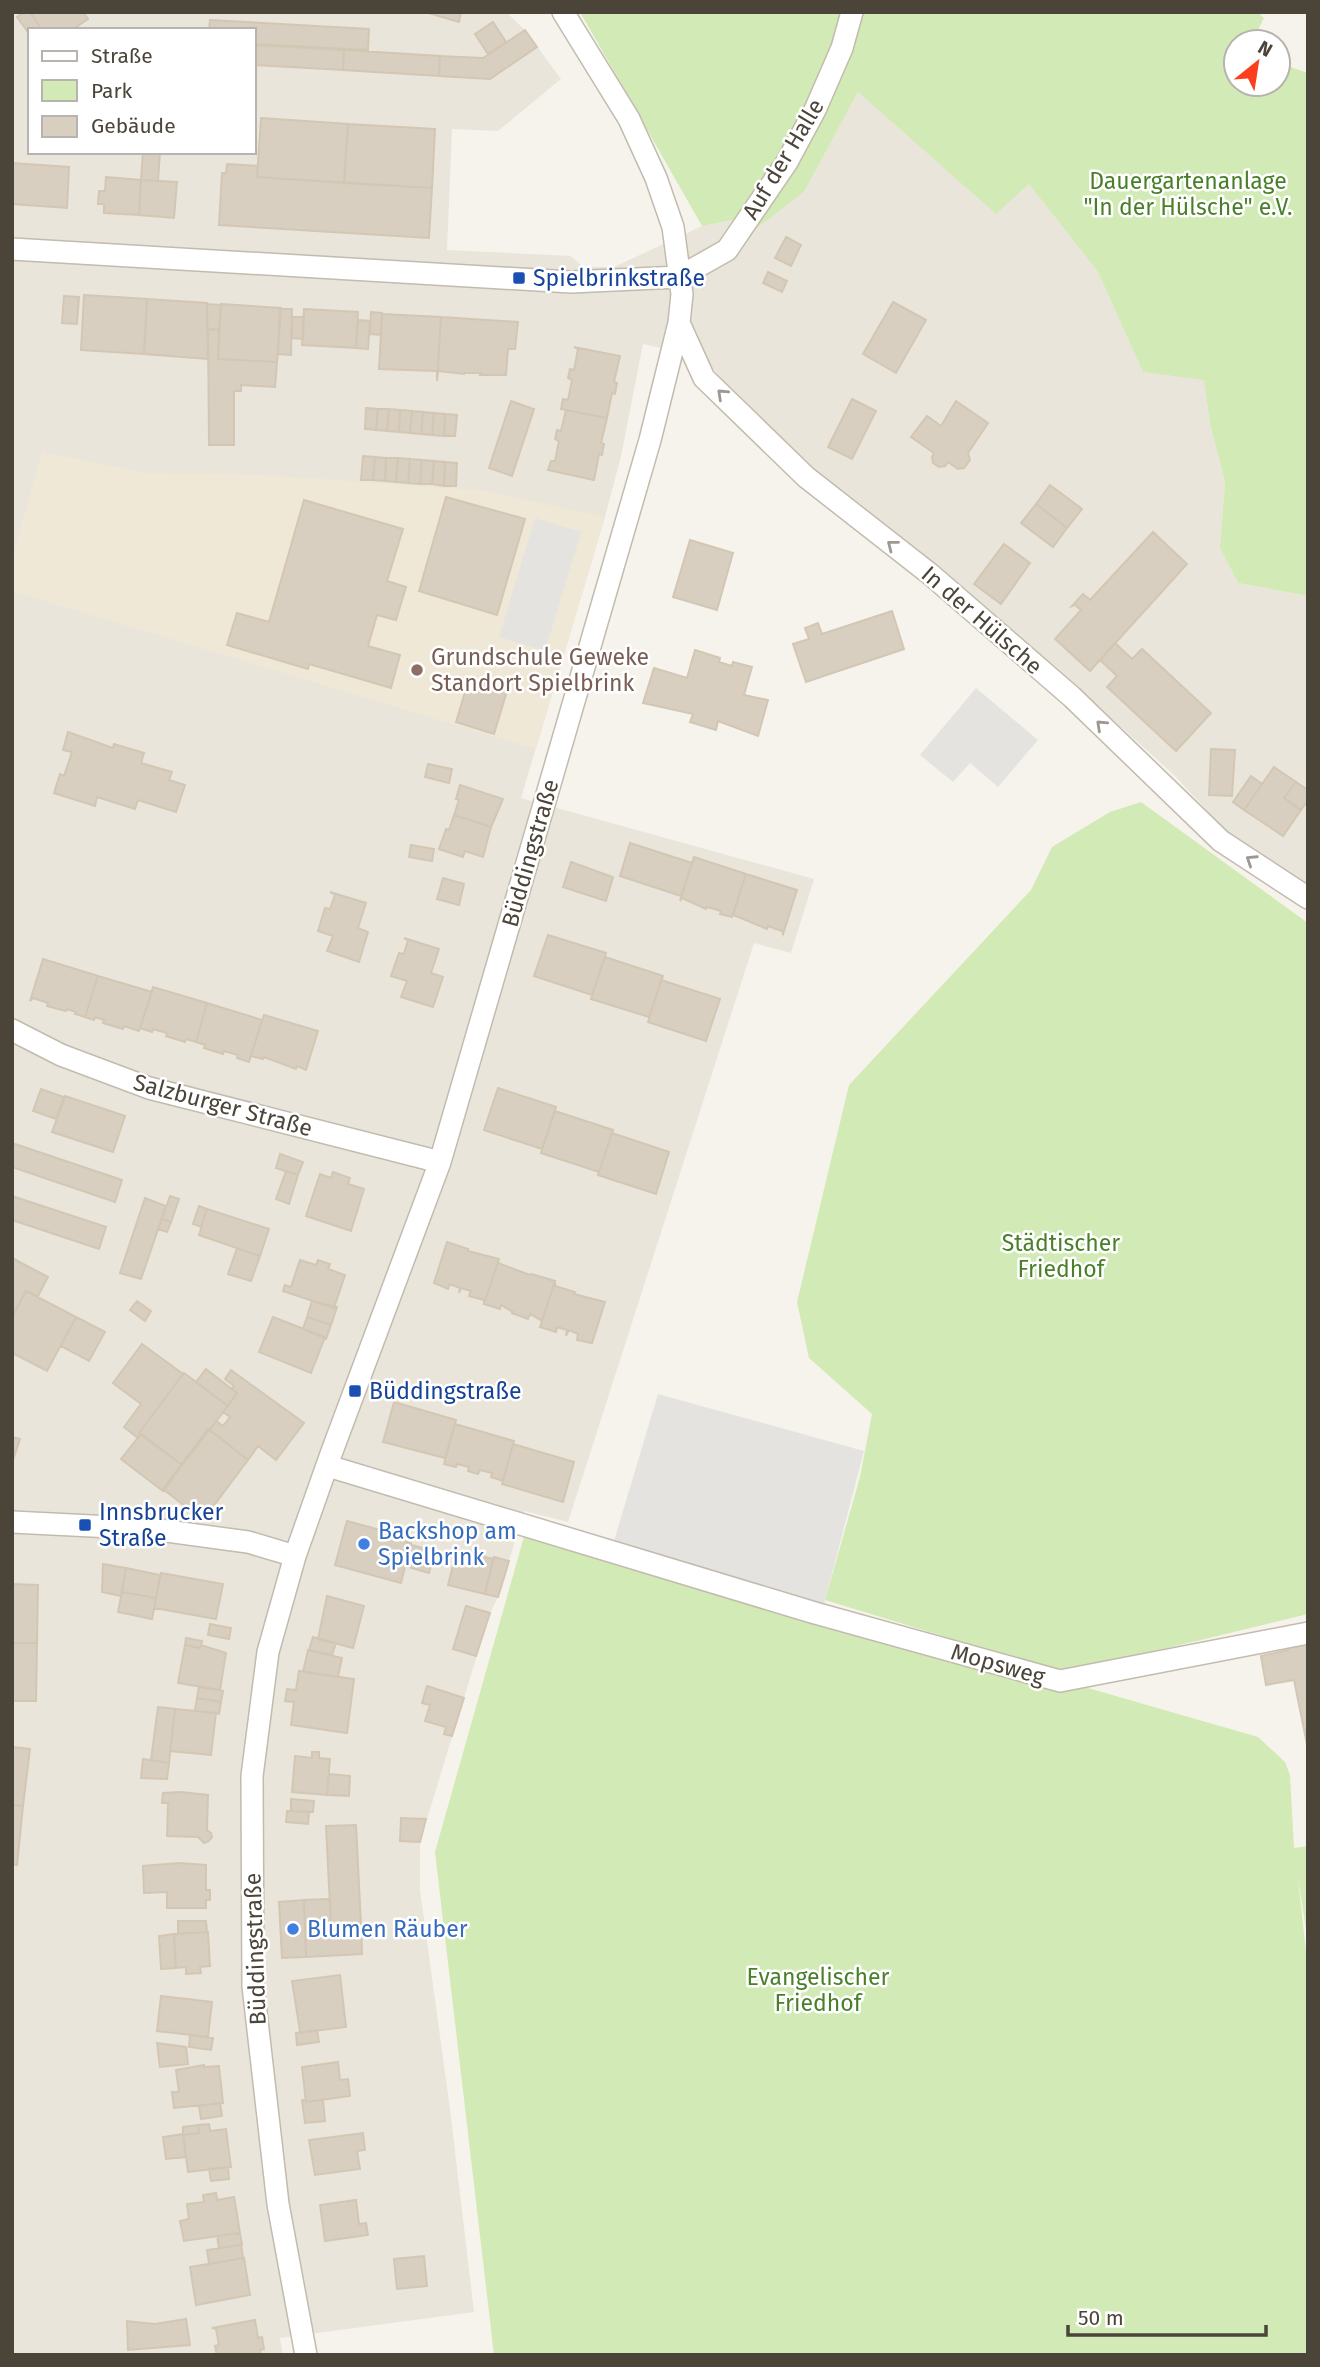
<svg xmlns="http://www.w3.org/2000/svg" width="1320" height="2367" font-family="'Fira Sans',sans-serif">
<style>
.residential{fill:#eae5da;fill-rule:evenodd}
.education{fill:#efe8d6}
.green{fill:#d2eab5}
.parking{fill:#e5e3e0}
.building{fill:#d8cfc1;stroke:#d3c7b4;stroke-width:2}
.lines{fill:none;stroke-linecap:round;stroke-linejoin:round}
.street-casing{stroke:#c2bbae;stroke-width:24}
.street{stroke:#fff;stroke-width:21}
.oneway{stroke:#9c9892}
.transit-dot{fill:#1a4fb4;stroke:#fff;stroke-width:2.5}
.education-dot{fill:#8d6e63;stroke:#fff;stroke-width:2.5}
.shop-dot{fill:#3f7fe0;stroke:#fff;stroke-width:2.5}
.labels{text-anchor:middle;stroke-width:5;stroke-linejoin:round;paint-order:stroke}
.street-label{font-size:23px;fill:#4b4439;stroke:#fff}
.park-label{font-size:23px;fill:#4a7f2a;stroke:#fff}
.transit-label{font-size:23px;fill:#164399;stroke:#fff;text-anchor:start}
.education-label{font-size:23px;fill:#785e54;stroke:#fff;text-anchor:start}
.shop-label{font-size:23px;fill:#366cbe;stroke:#fff;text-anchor:start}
</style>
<rect width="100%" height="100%" fill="#f6f3ec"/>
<!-- residential -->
<path class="residential" d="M12 12H506L525 30 561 79 498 131 452 129 447 250 571 256 583 267H614L702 226 732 220 804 192 858 92 996 213 1029 184 1098 272 1143 372 1204 379 1210 424 1225 482 1220 548 1238 583 1308 596V890L1231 836 1172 773 1070 681 978 606 919 550 827 484 749 411 703 357 643 344 621 456 605 517 521 798 814 879 791 953 754 943 568 1522 524 1511 498 1597 490 1613 420 1842V1890L450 2109 474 2312 280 2338 283 2355H12ZM30 30H254V152H30Z"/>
<!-- education -->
<path class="education" d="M42 452 146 473 266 475 485 491 605 517 536 749 12 591V559Z"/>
<!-- green -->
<path class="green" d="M580 12H1257L1264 18 1252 42H1236V84H1278V63L1308 73V596L1238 583 1220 548 1225 482 1210 424 1204 380 1143 372 1098 272 1029 184 996 214 858 92 804 192 750 233 732 220 702 226Z
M1141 802 1308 923V1614L1064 1673 825 1600 860 1477 872 1414 809 1358 797 1302 849 1085 1031 890 1052 847 1110 812Z
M527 1526 1258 1737 1285 1762 1290 1775 1294 1848 1308 1846V1941L1298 1879 1308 1970V2355H494L435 1852Z"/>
<!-- parking -->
<path class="parking" d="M535 518 581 532 545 651 499 637Z
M976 688 1038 740 998 787 970 763 953 782 920 755Z
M658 1394 864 1451 824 1604 614 1541Z"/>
<!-- building -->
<path class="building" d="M24 12H30L42 30H30V35L17 17Z
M30 12H83L88 19 72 30H42Z
M425 12H461L459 22Z
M210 20 369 29 368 50 254 44V30H209Z
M493 22 506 42 488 54 475 34Z
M525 30 537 47 490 79 439 76 440 56 483 58Z
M254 45 344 50 343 70 254 65Z
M344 50 440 56 439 76 343 70Z
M261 118 348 124 344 183 257 177Z
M348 124 435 129 432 188 344 183Z
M143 152H160L158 181 141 180Z
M12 163 69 167 67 208 12 204Z
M227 164 258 166 257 177 432 188 429 238 219 225 222 173H226Z
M106 177 141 180 139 215 104 213V204H98L99 191H105Z
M141 180 177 182 174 218 139 215Z
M786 237 801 245 791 266 775 258Z
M768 272 787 281 782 292 763 283Z
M84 295 147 299 144 354 81 350Z
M64 296 79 297 77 324 62 323Z
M147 299 207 303 208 359 144 354Z
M893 302 926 320 896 373 863 354Z
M207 304 221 305 219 330 207 329Z
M221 304 281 308 277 362 218 359Z
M280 309H292L291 355 278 354Z
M304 309 358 312 356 348 302 345Z
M371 312 382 313 381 335 370 334Z
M382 314 441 317 437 381V371L379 369Z
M292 317H304L303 339 292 338Z
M441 317 518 322 515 349H508L506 375H480L481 373H464V374L438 371 437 381Z
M358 320 370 321 368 349 356 348Z
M208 329 219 330 218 359 277 362 275 387 241 385V391H234V445H209Z
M574 347 620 356 614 382 617 383 615 394 612 393 607 418 561 409 563 399 568 400 572 380 568 378 570 369 574 370 578 349Z
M852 399 876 411 852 459 828 447Z
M511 401 534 409 512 476 489 468Z
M956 401 988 423 968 453 970 460 964 468 958 469 948 462 945 466 939 467 933 463 932 457 934 453 911 437 927 416 941 426Z
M366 408 378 409 376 430 365 429Z
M378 409H389L387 431 376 430Z
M389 409 400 410 399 432 387 431Z
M561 409 607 418 601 443 604 444 602 455 599 454 594 480 548 470 551 461H555L559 441 555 439 557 430 561 431 566 410Z
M400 410 412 411 410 433 399 432Z
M412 411 423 412 421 434 410 433Z
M423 412 434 413 432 435 421 434Z
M434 413 445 414 444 436 432 435Z
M445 414 457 415 455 436H444Z
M363 456 375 457 373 480H361Z
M375 457 386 458 385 481 373 480Z
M386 458H398L396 482 385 481Z
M398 458 410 459 408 483 396 482Z
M410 459 422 460 420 484 408 483Z
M422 460 434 461 432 484H420Z
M434 461 445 462 444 486 432 484Z
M445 462 457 463 456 486H444Z
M1050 485 1082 509 1067 528 1036 504Z
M446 497 525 519 497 615 419 591Z
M304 500 403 529 387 581 406 587 396 620 377 615 368 646 400 655 391 688 309 664 308 669 227 645 237 613 269 622Z
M1036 504 1067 528 1053 547 1021 523Z
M1153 532 1187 564 1090 671 1055 639 1081 610 1075 605 1072 606 1083 594 1090 600Z
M690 540 733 553 717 610 673 597Z
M1004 544 1030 563 1001 604 974 584Z
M892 611 904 649 806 682 793 644 809 639 805 628 818 623 822 634Z
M1115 643 1132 659 1142 649 1211 713 1176 751 1107 687 1117 676 1100 660Z
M695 650 720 658 719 662 732 666 733 662 752 667 744 695 768 700 758 736 718 721 716 730 690 722 693 714 643 703 654 668 687 678Z
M469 679 507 691 494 734 456 722Z
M68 732 113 748 114 744 144 753 141 763 172 772 169 780 185 785 176 812 138 800 135 809 97 797 95 806 54 793 60 774 64 776 72 752 63 750Z
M1211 749 1235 750 1232 796 1209 795Z
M428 764 452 769 449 783 425 777Z
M1274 767 1296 782 1284 798 1301 810 1283 836 1244 810Z
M1251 776 1262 784 1244 810 1233 802Z
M1296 782 1308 790V800L1301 810 1284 798Z
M460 785 503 799 491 827 454 815 459 800 456 799Z
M454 815 491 827 483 857 465 851 463 857 439 849 446 829 449 830Z
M630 843 692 863 681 896 620 876Z
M411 845 434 849 432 861 409 857Z
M694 857 746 874 732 917 720 914 721 911 707 907 706 909 682 898 680 901Z
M571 862 613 877 606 901 563 887Z
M746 874 797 890 783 934 782 931 768 926 767 929 733 915Z
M443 878 464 884 459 905 437 899Z
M330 892 366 903 358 928 368 932 359 962 327 951 333 936 318 931 325 908 330 909 335 895Z
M548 935 606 953 592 995 534 976Z
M404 938 439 949 431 973 443 977 433 1007 401 997 407 981 391 976 399 953 404 954 408 940Z
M605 957 663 976 649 1017 591 999Z
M43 959 98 976 85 1017 75 1014 76 1012 67 1009 66 1011 47 1006 48 1003 33 998 30 1001Z
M98 976 152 992 139 1031 124 1026 123 1029 103 1023 104 1020 95 1017 94 1020 85 1017Z
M661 980 720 999 706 1041 648 1022Z
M153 987 207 1003 196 1042 186 1039 185 1042 166 1036 167 1033 153 1029 152 1032 140 1028Z
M207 1003 262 1020 249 1062 237 1058 238 1055 224 1051 223 1054 204 1048 205 1045 196 1042Z
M264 1015 318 1031 306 1070 297 1066 296 1069 264 1057 263 1059 251 1056Z
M498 1088 556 1107 542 1149 484 1130Z
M41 1089 64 1097 56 1119 33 1111Z
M65 1096 125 1116 113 1152 52 1132Z
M555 1111 613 1130 599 1172 541 1153Z
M612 1133 669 1152 656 1194 598 1175Z
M12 1143 122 1180 115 1202 12 1167Z
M280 1154 303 1162 298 1175 276 1168Z
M286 1171 298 1175 289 1204 276 1199Z
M333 1172 350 1178 348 1184 364 1189 351 1231 306 1216 320 1174 331 1178Z
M12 1196 106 1227 99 1249 12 1220Z
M170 1196 179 1199 171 1222 162 1219Z
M145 1198 166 1206 141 1279 120 1273Z
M199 1206 207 1209 201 1227 193 1224Z
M207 1209 269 1229 260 1256 199 1235Z
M162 1219 171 1222 167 1232 158 1229Z
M447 1242 468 1249V1251L499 1259 484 1304V1300L469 1296 471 1291 461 1288 459 1293 460 1288 450 1284 448 1289 434 1283Z
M237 1248 260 1256 251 1281 228 1274Z
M12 1258 48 1277 38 1296 26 1291 12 1317Z
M499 1259 498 1263 530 1275 531 1274 555 1281 540 1327 542 1321 530 1314 528 1319 512 1313 513 1312 501 1305 500 1309 484 1304Z
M300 1260 316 1265 318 1260 330 1264 328 1269 345 1275 334 1308 283 1291 285 1285 291 1287Z
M555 1281V1286L575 1292 574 1294 605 1302 592 1343 577 1340 578 1334 569 1330 566 1336 567 1330 557 1327 556 1332 540 1327Z
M26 1291 76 1317 47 1371 12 1353V1317Z
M137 1301 151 1311 145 1321 130 1310Z
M312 1301 337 1307 331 1325 307 1317Z
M76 1317 105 1332 89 1361 61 1346Z
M273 1317 325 1337 311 1373 259 1352Z
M307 1317 331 1325 326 1339 303 1329Z
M142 1344 183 1374 139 1433 141 1434 138 1438 124 1427 141 1404 113 1383Z
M206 1369 237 1393 228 1406 196 1382Z
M231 1370 304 1423 276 1460 258 1446 248 1460 210 1430 216 1421 223 1426 230 1417 223 1412 237 1393 232 1389 234 1386 225 1379Z
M184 1373 228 1406 182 1465 139 1433Z
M394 1402 456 1420 445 1458 383 1442Z
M455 1424 514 1441 503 1481 491 1477 492 1473 480 1470 478 1474 468 1471 469 1467 457 1464 456 1467 444 1464Z
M208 1429 248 1460 203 1520 163 1489Z
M141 1434 182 1465 163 1491 121 1459Z
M12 1437 20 1439 12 1463Z
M513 1444 574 1462 563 1502 502 1484Z
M347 1521 402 1536 401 1540 411 1543 401 1583 335 1565Z
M411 1545 435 1551 429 1573 405 1566Z
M457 1550 493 1559 485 1594 448 1585Z
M494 1557 509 1561 498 1597 485 1594Z
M103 1564 126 1568 121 1596 102 1592Z
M126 1568 160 1575 156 1598 122 1592Z
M161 1573 223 1584 216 1619 154 1608Z
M12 1584 38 1585 37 1643H12Z
M122 1592 156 1598 152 1619 118 1612Z
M327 1596 364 1606 353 1648 318 1639Z
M466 1606 490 1613 476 1656 453 1649Z
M210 1624 231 1628 229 1639 208 1635Z
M1308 1636V1749L1294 1680 1266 1685 1261 1656 1288 1650 1286 1640Z
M313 1637 336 1643 332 1655 309 1650Z
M186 1638 202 1641 200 1648 185 1645Z
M12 1643H37L36 1701H12Z
M185 1645 200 1648 201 1645 226 1653 220 1690 178 1683Z
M308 1650 342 1658 338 1677 303 1672Z
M299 1671 354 1679 347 1733 291 1725 294 1702 285 1701 287 1689 296 1690Z
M427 1686 464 1698 452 1736 444 1734 446 1727 425 1721 430 1705 422 1703Z
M199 1687 223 1691 221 1702 197 1698Z
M197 1698 221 1702 219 1714 195 1711Z
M158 1707 175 1709 169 1763 151 1760Z
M175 1709 216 1713 211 1755 170 1751Z
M12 1747 30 1749 23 1806 12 1805Z
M312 1752H319V1758L330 1759 327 1795 292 1792 295 1756 312 1758Z
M143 1759 169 1763 167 1779 141 1778Z
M329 1774 350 1776 349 1796 327 1795Z
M181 1792 208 1795 207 1830 211 1833 212 1837 209 1841 204 1843 198 1837 167 1836 168 1803H162L163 1793Z
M291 1799 314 1801 313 1812 291 1811Z
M12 1805 23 1806 17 1865 12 1864Z
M287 1811 309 1812 308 1824 286 1822Z
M401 1818 426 1819 420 1842 400 1841Z
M356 1825 361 1925 331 1926 326 1826Z
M179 1863 206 1865V1890H210V1900H206V1908H167V1892L144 1893 143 1866Z
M330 1899 331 1926 361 1925 362 1954 306 1957 304 1900Z
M304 1900 306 1957 282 1958 279 1902Z
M178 1921H206L207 1932 178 1934Z
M208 1932 210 1966 200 1967 201 1973 186 1974V1967L176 1968 174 1934Z
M174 1934 176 1968 161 1969 159 1936Z
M340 1975 346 2027 298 2033 300 2031 292 1981Z
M161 1996 212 2002 208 2037 157 2031Z
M317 2030 319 2042 297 2045 296 2033Z
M190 2035 213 2038 211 2050 189 2047Z
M157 2043 186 2047 188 2064 160 2067Z
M338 2062 340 2080 348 2079 350 2096 306 2102 302 2067Z
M204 2065V2067L219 2066 223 2103 174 2108 172 2092H179L176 2070Z
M306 2099V2102L323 2100 325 2121 305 2123 302 2100Z
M220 2103 222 2116 201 2119 199 2106Z
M209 2124 210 2131 226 2129 231 2167 188 2172 183 2135 199 2133 198 2125Z
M198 2125 199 2133 183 2135V2127Z
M363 2133 365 2150 357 2151 360 2169 315 2175 309 2140Z
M183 2134 186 2157 166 2159 163 2137Z
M228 2167 229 2179 211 2181 209 2169Z
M216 2193 217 2200 234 2197 240 2233 184 2241 180 2221 189 2219 187 2204 204 2202 203 2195Z
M356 2200 359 2224 366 2223 368 2235 325 2241 320 2205Z
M240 2233 242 2245 219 2248 217 2236Z
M241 2245 243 2258 209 2264 207 2250Z
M424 2256 427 2286 397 2289 394 2259Z
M244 2258 250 2295 196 2305 190 2267Z
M186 2319 190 2345 128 2350 127 2321 155 2324Z
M255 2320 258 2338 262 2337 264 2349 260 2350 261 2355H217L215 2346 219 2345 216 2329 212 2328Z"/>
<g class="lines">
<!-- street casing -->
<g class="street-casing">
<path id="street" d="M12 249 571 282 679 277 727 250 787 162 815 110 842 48 852 12
M679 323 704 378 806 477 930 574 1072 697 1221 841 1308 898
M12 1030 61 1055 149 1088 440 1162
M328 1466 815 1613 1060 1681 1308 1633
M12 1522 152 1529 248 1542 295 1556
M306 2355 278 2204 253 1986 252 1776 268 1652 295 1556 331 1454 440 1162 650 440 679 323 682 294 673 227 656 178 629 119 563 12"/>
</g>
<!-- street -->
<use href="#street" class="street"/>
</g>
<!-- one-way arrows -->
<defs><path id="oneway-chevron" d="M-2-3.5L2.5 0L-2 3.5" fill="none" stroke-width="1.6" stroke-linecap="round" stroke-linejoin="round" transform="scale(1.75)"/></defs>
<g class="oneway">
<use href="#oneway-chevron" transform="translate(722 394) rotate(-137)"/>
<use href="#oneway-chevron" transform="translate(892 545) rotate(-142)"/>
<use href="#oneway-chevron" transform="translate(1101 725) rotate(-137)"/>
<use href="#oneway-chevron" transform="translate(1251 860) rotate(-147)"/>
</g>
<!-- markers -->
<g class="transit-dot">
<rect x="512" y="271" width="14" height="14" rx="3.5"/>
<rect x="348" y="1384" width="14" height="14" rx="3.5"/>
<rect x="78" y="1518" width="14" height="14" rx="3.5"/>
</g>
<circle class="education-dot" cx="417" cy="670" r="7"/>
<g class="shop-dot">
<circle cx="364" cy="1544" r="7"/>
<circle cx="293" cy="1929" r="7"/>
</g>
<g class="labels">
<!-- street labels -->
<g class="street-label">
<text transform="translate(783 159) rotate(-59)" y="8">Auf der Halle</text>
<text transform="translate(982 620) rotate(41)" y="8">In der Hülsche</text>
<text transform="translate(530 853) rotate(-74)" y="8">Büddingstraße</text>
<text transform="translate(223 1105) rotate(15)" y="8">Salzburger Straße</text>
<text transform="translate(998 1664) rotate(16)" y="8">Mopsweg</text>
<text transform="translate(255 1949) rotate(-92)" y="8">Büddingstraße</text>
</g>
<!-- park labels -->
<g class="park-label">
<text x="1188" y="189">Dauergartenanlage<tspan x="1188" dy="26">"In der Hülsche" e.V.</tspan></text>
<text x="1061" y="1251">Städtischer<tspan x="1061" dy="26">Friedhof</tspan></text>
<text x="818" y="1985">Evangelischer<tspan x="818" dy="26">Friedhof</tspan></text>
</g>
<!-- transit labels -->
<g class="transit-label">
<text x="533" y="286">Spielbrinkstraße</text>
<text x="369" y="1399">Büddingstraße</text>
<text x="99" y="1520">Innsbrucker<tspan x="99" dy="26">Straße</tspan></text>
</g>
<!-- education labels -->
<g class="education-label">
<text x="431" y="665">Grundschule Geweke<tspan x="431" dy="26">Standort Spielbrink</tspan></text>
</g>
<!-- shop labels -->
<g class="shop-label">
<text x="378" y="1539">Backshop am<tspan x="378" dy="26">Spielbrink</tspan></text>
<text x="307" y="1937">Blumen Räuber</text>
</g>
</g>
<!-- border -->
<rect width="1320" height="2367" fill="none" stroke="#4b4439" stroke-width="28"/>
<!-- legend -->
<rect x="28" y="28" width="228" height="126" fill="#ffffff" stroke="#b7b4b0" stroke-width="2"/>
<rect x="42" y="51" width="35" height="10" fill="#ffffff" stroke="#b7b4b0" stroke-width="2"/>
<text x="91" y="63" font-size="21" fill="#4b4439">Straße</text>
<rect x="42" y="80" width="35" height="21" fill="#d2eab5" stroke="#b7b4b0" stroke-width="2"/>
<text x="91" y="98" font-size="21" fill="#4b4439">Park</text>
<rect x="42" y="116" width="35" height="21" fill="#d8cfc1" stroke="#b7b4b0" stroke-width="2"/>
<text x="91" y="133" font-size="21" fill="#4b4439">Gebäude</text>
<!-- north arrow -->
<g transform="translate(1257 63) rotate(30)"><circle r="33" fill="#ffffff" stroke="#b7b4b0" stroke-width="2"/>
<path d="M0-5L12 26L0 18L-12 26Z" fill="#fc3f1d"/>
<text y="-10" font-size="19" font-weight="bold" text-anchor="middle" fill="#4b4439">N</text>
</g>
<!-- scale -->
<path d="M1068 2325v10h198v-10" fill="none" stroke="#4b4439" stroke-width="3.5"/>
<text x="1078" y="2325" font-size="21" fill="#4b4439" stroke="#ffffff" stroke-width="5" paint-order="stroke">50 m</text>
</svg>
